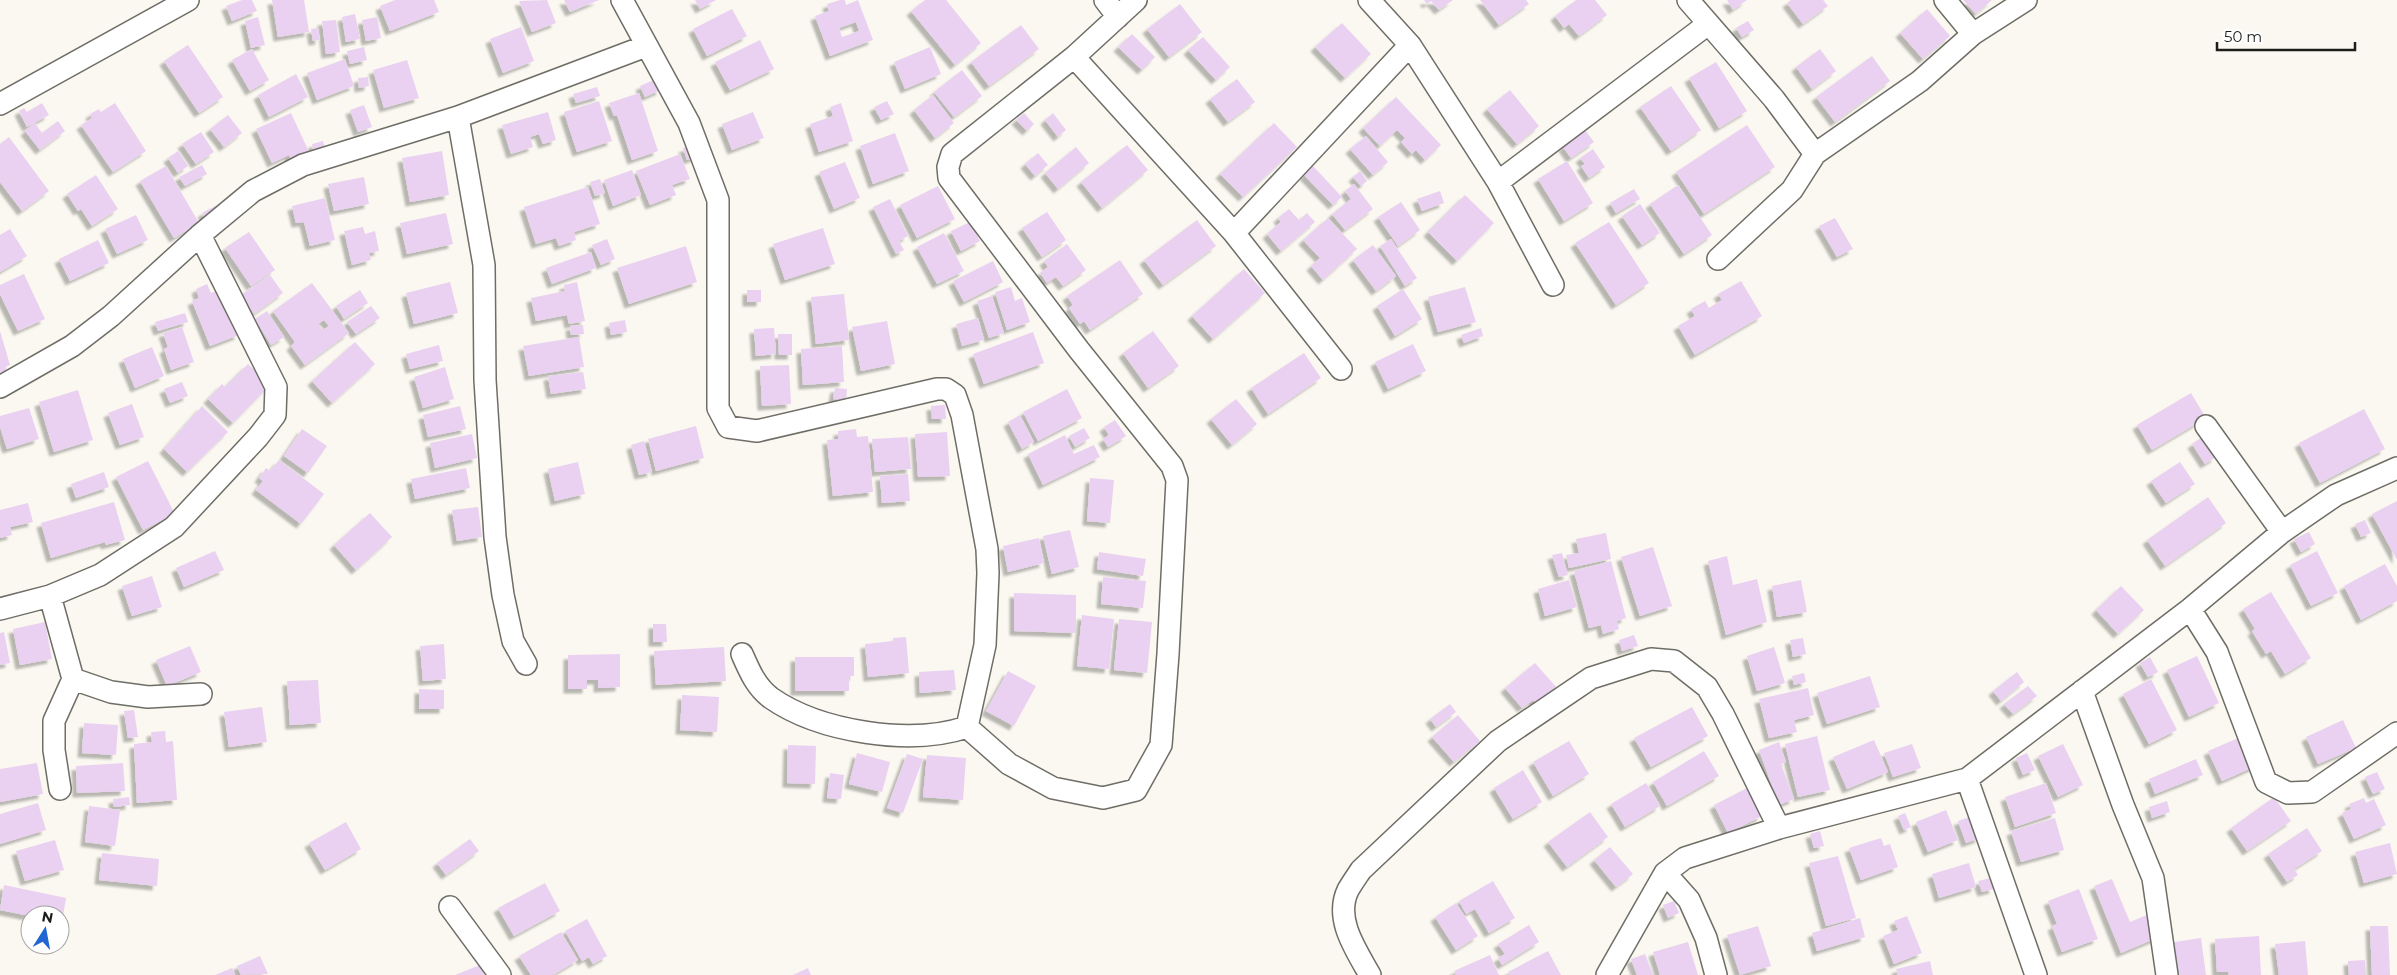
<svg xmlns="http://www.w3.org/2000/svg" width="2397" height="975" font-family="Montserrat,sans-serif">
<style>
.building{fill:#ead1f1;fill-rule:evenodd;filter:url(#shadow)}
.lines{fill:none;stroke-linecap:round;stroke-linejoin:round}
.minor-casing{stroke:#6e6d66;stroke-width:24}
.minor{stroke:#fff;stroke-width:21}
</style>
<defs>
<filter id="shadow"><feDropShadow dx="-4.5" dy="4.5" stdDeviation="1" flood-color="#0004"/></filter>
</defs>
<rect width="100%" height="100%" fill="#faf8f0"/>
<!-- building -->
<path class="building" d="M242 0H252L257 11 232 21 226 6Z
M272 0H304L309 32 278 37Z
M395 0H434L439 12 390 31 380 6Z
M547 0 556 23 532 32 519 1Z
M564 0H599L570 12Z
M695 0H716L700 9Z
M840 0H845L846 5 858 0 873 40 830 56 815 16 829 11 827 4ZM856 22 859 31 842 37 839 28Z
M925 0H946L981 43 955 65 911 11Z
M1424 0H1453L1439 10 1431 1 1427 4Z
M1480 0H1526L1529 4 1499 25Z
M1576 0H1595L1607 15 1579 36 1569 24 1564 28 1555 16Z
M1727 0H1747L1733 10Z
M1791 0H1823L1828 6 1803 24 1787 3Z
M1963 0H1992L1976 14Z
M1180 4 1202 32 1169 57 1147 29Z
M732 9 747 36 707 56 693 29Z
M1927 9 1950 36 1923 59 1900 33Z
M355 14 360 39 346 42 342 17Z
M258 17 265 45 251 48 245 21Z
M377 17 381 38 366 41 362 20Z
M336 20 340 52 326 54 322 21Z
M1748 21 1754 30 1742 37 1736 28Z
M1342 23 1371 54 1345 78 1315 47Z
M1021 25 1039 49 989 86 971 62Z
M521 27 534 61 503 73 490 39Z
M318 28 320 40 313 41 311 29Z
M1132 34 1155 57 1142 70 1118 47Z
M1203 37 1230 67 1216 80 1188 50Z
M760 40 774 69 730 90 715 62Z
M188 45 223 97 199 113 164 61Z
M364 47 367 60 350 64 347 51Z
M930 47 941 74 905 89 894 62Z
M252 49 269 80 250 91 232 60Z
M1820 49 1836 71 1812 89 1796 67Z
M1872 56 1890 81 1835 122 1816 97Z
M345 59 354 86 317 100 307 73Z
M407 60 419 98 384 108 373 70Z
M1716 62 1747 111 1719 128 1689 78Z
M962 70 982 96 954 117 934 92Z
M296 74 308 97 269 117 258 95Z
M368 77 369 86 359 88 358 78Z
M656 79 661 90 645 97 640 86Z
M1237 79 1255 102 1228 122 1210 99Z
M1671 86 1701 130 1671 151 1640 107Z
M597 87 600 96 576 103 573 94Z
M1510 90 1539 126 1517 144 1487 109Z
M639 93 658 151 632 160 617 115 614 116 609 103Z
M933 95 954 123 935 138 914 110Z
M1396 97 1441 145 1425 160 1416 150 1412 154 1401 142 1405 138 1397 130 1380 146 1363 128Z
M599 101 612 141 577 152 564 112Z
M887 101 894 114 881 120 874 107Z
M42 103 49 115 27 127 19 111 24 108 27 112Z
M115 103 146 151 113 172 81 125 92 118 90 114 99 109 101 112Z
M841 103 853 141 819 152 810 124 833 116 830 107Z
M364 105 372 127 358 132 350 110Z
M548 112 556 140 543 144 539 134 530 137 533 147 511 154 502 125Z
M753 112 764 138 732 150 722 124Z
M291 113 310 154 292 162 289 155 272 163 256 129Z
M1024 113 1034 124 1027 131 1016 120Z
M1053 113 1066 130 1058 137 1045 120Z
M228 115 242 133 224 147 210 129Z
M58 121 65 131 40 150 25 131 35 123 42 133Z
M1274 123 1297 147 1243 197 1220 174Z
M1747 125 1775 167 1704 214 1676 172Z
M1585 130 1594 142 1571 158 1563 147Z
M201 132 214 152 196 164 182 144Z
M895 133 909 171 873 184 860 146Z
M1366 136 1388 162 1373 175 1350 149Z
M9 137 49 191 22 211 0 182V144Z
M323 141 326 152 314 155 312 144Z
M1127 145 1148 170 1102 208 1081 182Z
M692 146 696 157 687 160 683 148Z
M1076 147 1089 163 1058 189 1045 173Z
M1593 149 1605 167 1589 178 1581 166 1585 164 1580 158Z
M178 151 188 166 178 173 168 158Z
M442 151 449 195 410 202 402 158Z
M1038 153 1048 165 1035 176 1025 164Z
M680 154 690 179 672 185 676 195 650 205 636 171Z
M1567 161 1593 203 1564 221 1538 179Z
M845 162 860 198 834 209 819 172Z
M202 165 207 174 185 186 179 177Z
M166 166 199 223 174 238 140 181Z
M1313 166 1342 197 1333 205 1304 175Z
M632 170 641 195 613 206 604 180Z
M1360 171 1367 181 1361 186 1353 177Z
M96 175 118 209 92 226 81 209 78 211 67 194Z
M364 177 369 204 334 211 328 184Z
M600 179 605 193 595 196 590 182Z
M1354 184 1373 209 1345 230 1332 214 1351 199 1345 191Z
M1678 185 1712 235 1684 254 1650 204Z
M938 186 955 219 917 238 900 205Z
M588 187 600 224 574 232 576 240 559 246 556 238 536 244 524 207Z
M1634 189 1640 199 1616 213 1610 203Z
M1440 191 1444 203 1422 211 1417 199Z
M1465 195 1494 223 1457 261 1428 232Z
M325 198 335 240 310 246 304 222 296 223 292 206Z
M890 199 908 236 899 241 904 250 896 254 873 207Z
M1401 202 1420 230 1398 246 1378 217Z
M1640 204 1660 233 1642 245 1622 216Z
M217 205 223 216 208 224 202 213Z
M1289 209 1299 220 1307 213 1315 222 1281 251 1267 234 1281 222 1278 218Z
M1047 212 1066 240 1042 257 1022 228Z
M446 213 453 244 407 254 400 223Z
M136 215 148 240 117 254 105 229Z
M1328 218 1357 249 1323 280 1311 266 1320 258 1303 240Z
M1835 218 1853 249 1837 257 1819 226Z
M1197 220 1216 246 1163 285 1144 260Z
M970 222 980 241 961 251 951 231Z
M1609 222 1649 283 1616 305 1575 243Z
M363 227 365 234 375 231 379 251 369 253 371 260 352 265 344 231Z
M823 228 835 264 785 280 773 244Z
M10 229 27 256 0 272V235Z
M249 232 275 270 251 286 225 248Z
M944 233 964 271 937 284 917 247Z
M607 239 615 259 601 265 592 245Z
M1391 239 1417 278 1405 286 1380 246Z
M98 240 109 263 70 281 59 259Z
M1067 244 1086 270 1063 286 1056 277 1047 283 1040 273 1048 267 1044 261Z
M1373 245 1396 276 1376 291 1353 260Z
M686 246 697 282 629 304 617 268Z
M591 252 596 268 552 284 546 268Z
M1120 260 1143 294 1090 330 1084 321 1080 324 1069 308 1073 305 1067 296Z
M993 261 1003 282 964 302 953 281Z
M1244 269 1265 293 1213 339 1192 316Z
M24 274 45 319 18 331 0 294V285Z
M270 275 283 293 254 314 241 295Z
M1741 281 1762 316 1695 355 1678 326 1695 316 1691 309 1705 301 1709 308 1722 300 1718 294Z
M450 282 458 313 414 324 406 293Z
M577 282 585 321 569 324 567 315 536 321 531 298 565 291 564 285Z
M312 283 349 333 305 365 291 346 295 342 273 311ZM324 320 329 326 323 330 318 324Z
M207 284 211 293 221 289 239 335 210 346 192 301 199 298 196 289Z
M1011 287 1015 301 1022 298 1030 322 1007 330 995 292Z
M1465 287 1476 322 1438 332 1428 297Z
M1403 289 1422 319 1395 336 1377 306Z
M360 290 368 303 344 319 336 306Z
M747 290H761V302H747Z
M844 294 849 340 816 344 811 297Z
M992 296 1004 333 989 338 977 301Z
M371 306 380 318 356 334 347 322Z
M267 311 284 337 271 345 255 319Z
M185 313 188 322 158 331 155 322Z
M978 318 984 340 962 346 956 324Z
M625 320 627 332 611 335 609 323Z
M887 321 895 364 861 371 852 327Z
M583 325 584 334 571 335 570 326Z
M182 327 194 362 171 370 164 349 168 347 163 333Z
M774 328 776 354 756 356 754 329Z
M1481 328 1483 336 1464 343 1461 335Z
M0 331 10 365 5 367 7 371 0 373Z
M1153 331 1179 366 1148 388 1123 353Z
M1033 332 1044 363 984 384 973 354Z
M778 334H792V355H779Z
M579 337 584 367 529 376 523 346Z
M355 342 375 364 332 403 312 381Z
M1413 344 1426 371 1388 389 1375 362Z
M439 345 443 361 410 369 406 354Z
M842 346 844 382 803 385 801 349Z
M152 347 164 376 135 388 123 359Z
M1304 353 1321 378 1268 414 1251 388Z
M248 364 270 385 233 423 208 399 222 384 225 387Z
M789 365 791 404 762 406 760 366Z
M445 367 454 399 423 408 414 377Z
M583 372 586 389 551 394 548 376Z
M182 382 188 396 170 403 164 389Z
M835 388 847 389 846 400 833 399Z
M1067 389 1082 418 1038 441 1023 412Z
M78 390 93 440 54 452 39 402Z
M2191 393 2206 418 2152 450 2137 425Z
M1236 399 1257 424 1232 445 1211 419Z
M132 404 144 437 120 445 108 413Z
M945 405 946 419H932L931 406Z
M202 406 228 432 187 472 164 449Z
M460 406 466 429 428 437 423 415Z
M29 408 39 439 7 449 0 427V416Z
M2364 409 2385 449 2320 483 2299 443Z
M1020 415 1034 442 1022 449 1008 422Z
M1115 420 1126 436 1108 447 1103 439 1109 435 1104 427Z
M696 426 704 458 656 471 648 439Z
M1084 428 1090 438 1075 447 1069 436Z
M302 429 327 446 308 473 284 456Z
M856 429 857 437 868 436 873 492 833 496 827 440 838 439V431Z
M947 432 950 476 918 477 915 434Z
M472 434 477 458 435 468 430 443Z
M1065 435 1074 454 1094 445 1100 457 1043 485 1028 454Z
M908 437 911 469 875 472 872 439Z
M2202 437 2216 457 2205 464 2192 444Z
M644 441 652 472 639 475 631 445Z
M279 460 324 494 301 524 256 490 263 481 259 478 266 468 270 471Z
M148 461 175 514 143 530 116 477Z
M578 462 585 494 555 501 548 469Z
M2180 462 2195 484 2166 503 2151 481Z
M466 468 470 488 415 499 411 479Z
M104 472 109 487 76 498 71 484Z
M908 474 910 501 882 503 880 476Z
M1090 478 1114 480 1110 523 1087 521Z
M2208 497 2226 523 2165 566 2147 540Z
M2397 501V560L2372 514Z
M114 502 125 540 105 545V542L51 558 41 523Z
M28 503 33 522 10 527 12 535 0 538V510Z
M478 507 482 537 457 541 452 510Z
M370 513 392 537 356 570 334 545Z
M2365 520 2371 533 2361 537 2355 524Z
M1070 530 1079 567 1052 574 1043 536Z
M2309 532 2315 544 2301 552 2294 539Z
M1606 533 1611 559 1569 568 1566 555 1579 553 1576 539Z
M1039 538 1044 563 1008 572 1003 546Z
M1653 547 1672 606 1640 616 1621 557Z
M215 551 224 570 184 587 176 568Z
M2317 551 2338 593 2311 606 2290 565Z
M1099 552 1146 559 1143 576 1097 569Z
M1562 553 1568 575 1559 577 1552 555Z
M1727 556 1733 585 1757 579 1767 622 1726 635 1708 561Z
M1611 561 1626 618 1617 621 1619 629 1603 634 1601 625 1589 628 1574 571Z
M2385 564 2397 586V601L2361 620 2344 586Z
M152 576 162 607 132 616 122 586Z
M1103 577 1146 581 1143 608 1101 604Z
M1569 580 1577 607 1545 616 1538 589Z
M1801 580 1807 612 1777 617 1772 586Z
M2121 586 2144 610 2118 634 2096 610Z
M2271 592 2311 658 2285 674 2271 651 2266 654 2252 631 2255 629 2243 609Z
M1014 593 1076 595V633L1014 631Z
M1082 615 1114 619 1109 669 1077 666Z
M1119 619 1152 622 1147 673 1114 670Z
M45 622 52 659 20 665 13 629Z
M653 624H666L667 642H653Z
M4 632 10 663 0 665V633Z
M1634 635 1638 646 1622 651 1619 640Z
M906 637 909 673 868 677 865 644 893 641V638Z
M1803 638 1806 654 1793 657 1790 640Z
M444 644 446 679 423 681 420 646Z
M190 646 201 672 167 686 156 660Z
M724 647 726 681 656 685 654 651Z
M1774 647 1785 683 1757 691 1747 656Z
M620 654V687L598 688V680H587V689H568V655Z
M2197 656 2219 703 2189 717 2167 670Z
M795 657H854V676H849V691H795Z
M2150 657 2158 672 2148 677 2140 663Z
M1535 663 1557 688 1537 704 1533 700 1522 708 1505 688Z
M954 670 956 690 920 693 919 672Z
M1008 671 1036 686 1014 726 986 711Z
M2017 672 2024 682 2001 701 1993 691Z
M1804 673 1806 682 1794 685 1792 676Z
M1870 676 1880 707 1827 724 1817 693Z
M2151 679 2177 730 2149 744 2123 694Z
M318 680 321 723 290 725 287 681Z
M2028 686 2037 696 2013 714 2004 704Z
M1808 688 1814 715 1794 720 1797 732 1769 738 1759 699Z
M419 689 444 690V709H419Z
M682 695 719 697 717 732 680 730Z
M1450 704 1456 712 1436 727 1430 719Z
M262 707 267 742 229 747 224 712Z
M1692 707 1708 736 1651 767 1634 738Z
M134 710 138 737 128 738 124 711Z
M1458 715 1480 741 1454 762 1432 737Z
M2343 720 2356 748 2318 764 2306 737Z
M84 723 118 725 116 755 82 753Z
M165 731 166 742 173 741 177 800 137 803 134 744 152 742 151 732Z
M1817 736 1830 790 1798 797 1785 744Z
M2243 736 2256 766 2222 781 2208 751Z
M1874 740 1888 772 1847 789 1833 757Z
M1569 741 1589 774 1553 796 1533 762Z
M1779 742 1786 762 1781 764 1794 799 1779 805 1759 750Z
M1912 744 1921 768 1893 777 1884 753Z
M2063 744 2083 785 2058 797 2038 756Z
M788 745 816 746 815 784 787 783Z
M1704 751 1719 776 1667 806 1653 782Z
M857 753 890 762 882 792 849 784Z
M2027 753 2035 770 2023 775 2016 758Z
M907 754 923 759 903 813 887 808Z
M927 755 966 758 963 800 923 797Z
M2196 759 2203 775 2155 794 2149 779Z
M37 763 43 794 0 802V769Z
M123 763 125 791 77 793 76 766Z
M1523 770 1542 802 1513 819 1494 788Z
M2377 772 2385 789 2373 794 2365 777Z
M830 773 844 775 841 799 827 798Z
M1646 783 1660 806 1625 827 1611 804Z
M2046 783 2056 813 2015 827 2005 797Z
M1747 788 1762 816 1728 833 1714 805Z
M129 797 130 805 114 807 113 799Z
M2274 797 2291 821 2247 851 2231 828Z
M2364 798 2366 803 2374 799 2386 825 2354 839 2342 813 2351 809 2349 804Z
M2167 801 2170 812 2152 818 2149 807Z
M38 803 46 830 0 844V814Z
M89 806 120 810 115 846 85 842Z
M1946 810 1958 840 1928 852 1916 822Z
M1590 812 1608 837 1567 867 1548 842Z
M1905 813 1911 827 1904 830 1898 816Z
M1972 816 1980 838 1966 843 1958 821Z
M2055 818 2064 850 2021 862 2011 831Z
M346 822 361 849 325 870 309 843Z
M2307 828 2322 851 2294 869 2298 875 2287 882 2268 854Z
M1820 831 1824 846 1814 848 1810 834Z
M1881 838 1884 846 1890 844 1898 867 1861 880 1849 848Z
M470 839 479 851 446 875 437 863Z
M55 840 64 870 25 881 16 851Z
M2390 843 2397 874 2364 883 2355 852Z
M1610 847 1633 874 1616 887 1594 860Z
M102 853 159 859 157 886 99 880Z
M1838 856 1856 918 1826 926 1809 863Z
M1969 863 1976 887 1939 898 1932 874Z
M1990 878 1994 889 1982 892 1978 881Z
M2112 879 2130 922 2149 914 2159 937 2121 953 2094 886Z
M1493 881 1515 918 1489 933 1475 909 1466 914 1459 901Z
M545 883 560 911 514 936 498 908Z
M4 885 66 898 63 916 52 914 30 916 0 910Z
M2079 889 2098 939 2062 952 2052 926 2057 924 2048 901Z
M1674 901 1679 913 1668 918 1663 905Z
M1456 903 1478 936 1456 950 1435 917Z
M1907 916 1922 953 1894 964 1883 936 1898 930 1894 921Z
M1860 918 1865 937 1817 951 1812 933Z
M587 919 607 956 593 964 589 957 582 961 565 931Z
M1529 925 1539 942 1502 965 1498 958 1505 954 1498 944Z
M1758 926 1771 966 1740 975 1727 935Z
M2370 926H2388L2390 975H2372Z
M561 932 578 960 553 975H531L519 956Z
M2259 936 2261 975H2229L2228 972H2217L2215 939Z
M2201 938 2206 975H2172L2168 943Z
M2305 941 2308 975H2279L2275 944Z
M1688 942 1698 975H1660L1653 952Z
M1548 951 1561 975H1510L1508 972Z
M1645 954 1653 975H1637L1631 959Z
M1490 955 1499 975H1456L1454 971Z
M260 956 268 974 241 975 237 966Z
M2365 960 2366 975H2349L2348 961Z
M1930 961 1933 975H1898L1896 969Z
M480 965 484 975H455Z
M232 968 235 975H215Z
M808 968 811 975H793Z"/>
<g class="lines">
<!-- minor casing -->
<g class="minor-casing">
<path id="minor" d="M622 0 689 123 718 200V408L728 427 757 431 937 389H946L955 395 962 415 987 549 988 573 985 645 967 727
M1105 0 1118 17
M1369 0 1410 45 1498 182 1553 285
M1688 0 1774 99 1815 154
M1945 0 1973 34
M1074 57 1234 233 1341 369
M0 104 188 0
M458 117 484 265 485 380 495 537 503 595 513 641 526 664
M1498 182 1708 24
M1234 233 1410 45
M1718 259 1792 190 1815 154 1920 81 1973 34 2026 0
M0 387 72 346 111 316 200 235 253 191 303 165 458 117 646 46
M2206 426 2282 532
M50 596 73 679 54 721V750L60 789
M0 609 50 596 100 575 174 527 258 437 275 415 276 387 200 235
M2190 609 2217 652 2266 782 2288 793 2312 792 2397 733
M742 654C749 670 756 687 771 698 820 732 911 746 967 727
M73 679 111 692 148 697 201 694
M2082 691 2123 805 2153 878 2167 975
M967 727 1009 764 1053 788 1103 798 1136 790 1161 745 1168 654 1177 480 1172 466 1079 350 949 178 948 167 952 154 1074 57 1136 0
M1967 779 2036 975
M1665 873 1689 900 1706 938 1716 975
M450 907 500 975
M1370 975C1356 950 1334 919 1348 890 1352 883 1357 876 1361 870L1498 741 1591 678 1651 659 1674 661 1707 687 1723 714 1779 828
M1607 975 1665 873 1685 858 1779 828 1967 779 2190 609 2282 532 2336 495 2397 468"/>
</g>
<!-- minor -->
<use href="#minor" class="minor"/>
</g>
<!-- north arrow -->
<g transform="translate(45 930) rotate(11)"><circle r="24" fill="#ffffff" stroke="#a4a4a3"/>
<path d="M0-4L9 19L0 12L-9 19Z" fill="#2166d2"/>
<text y="-8" font-size="14" font-weight="bold" text-anchor="middle" fill="#1c1c19">N</text>
</g>
<!-- scale -->
<path d="M2217 42v8h138v-8" fill="none" stroke="#1c1c19" stroke-width="2.5"/>
<text x="2224" y="42" font-size="15" fill="#1c1c19" stroke="#ffffff" stroke-width="4" paint-order="stroke">50 m</text>
</svg>
